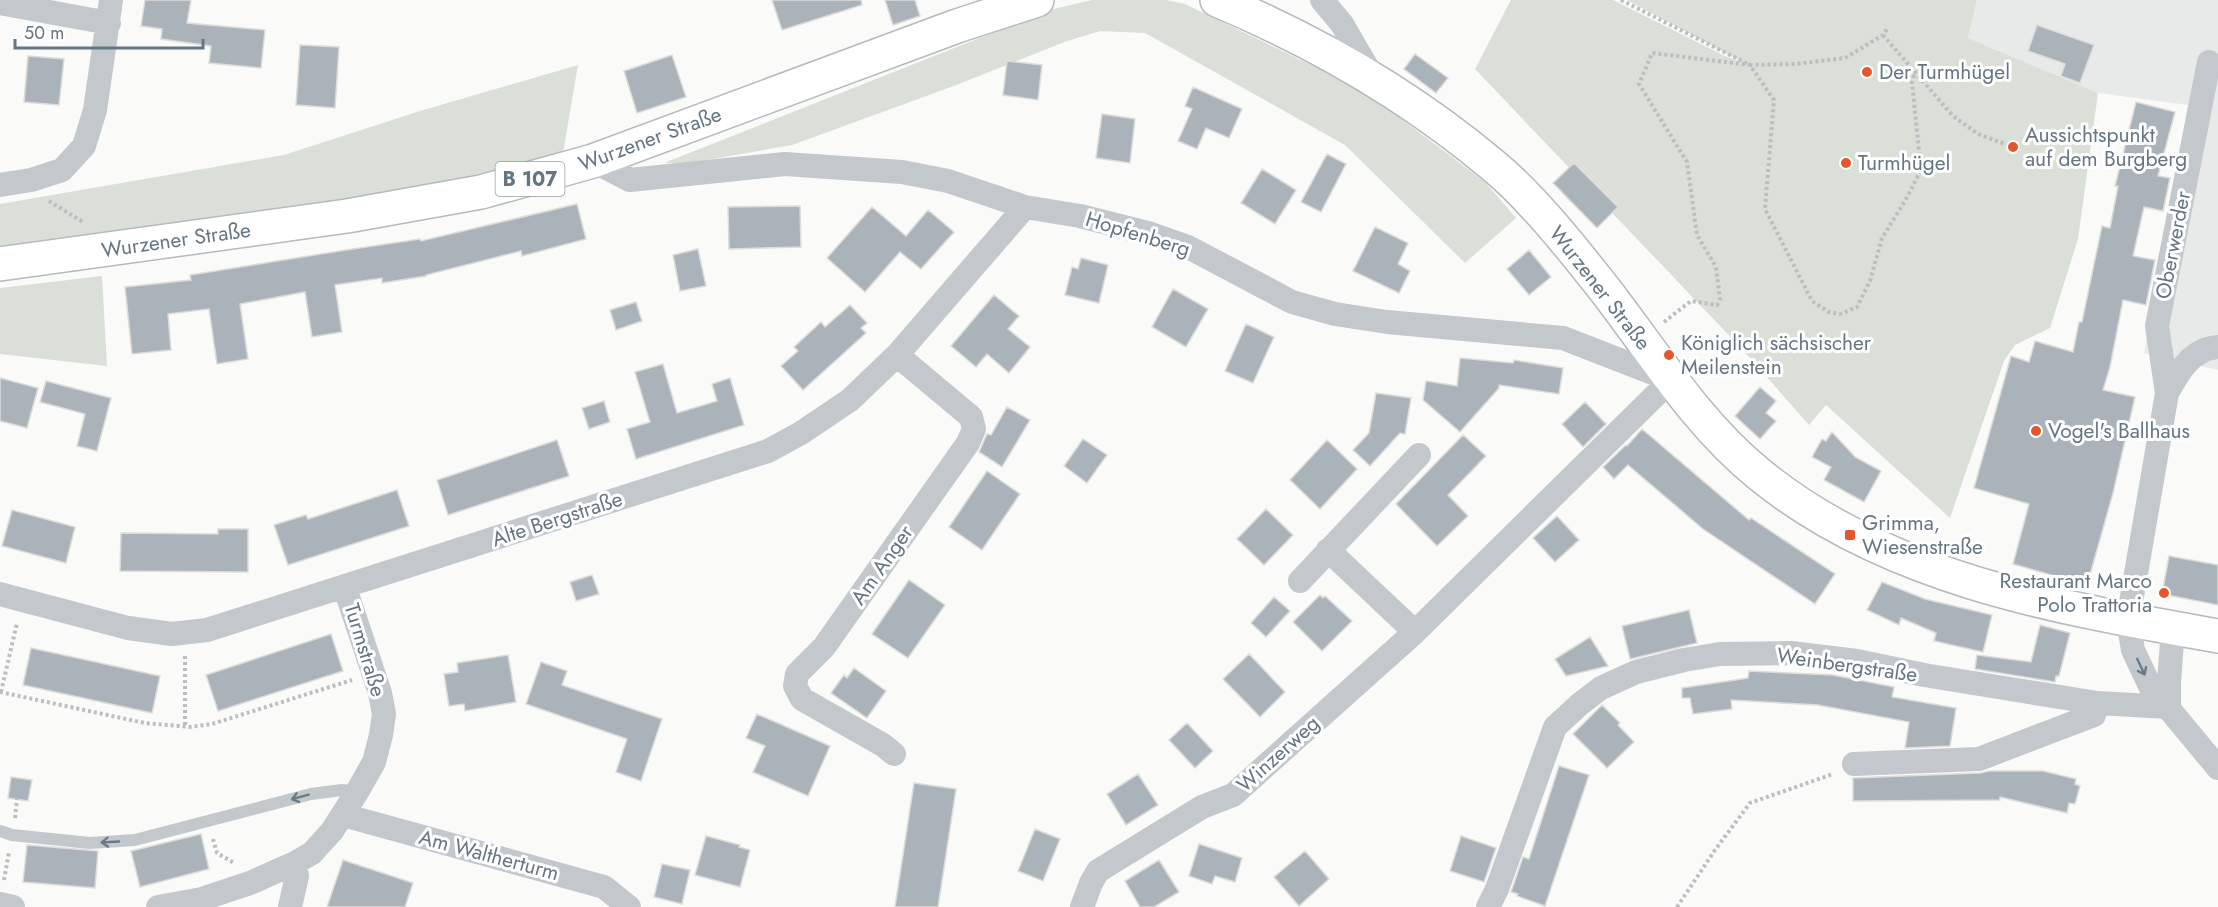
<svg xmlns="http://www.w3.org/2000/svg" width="2218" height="907" font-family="Jost,sans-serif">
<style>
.built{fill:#e8e9e9}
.green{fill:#dadfd7}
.building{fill:#aab3b9;stroke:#dcdcda;stroke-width:1.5}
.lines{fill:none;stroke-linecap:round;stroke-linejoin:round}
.primary-casing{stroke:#b5babe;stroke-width:36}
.path{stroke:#bbbfc2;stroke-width:4;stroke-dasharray:3 3;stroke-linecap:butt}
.lane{stroke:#c3c8cc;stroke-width:12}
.street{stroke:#c3c8cc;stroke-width:24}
.primary{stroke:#fff;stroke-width:33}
.oneway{stroke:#6a7a87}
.poi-dot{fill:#e4572e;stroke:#fff;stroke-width:2}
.labels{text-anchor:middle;stroke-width:6;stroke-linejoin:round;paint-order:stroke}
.shield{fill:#fff;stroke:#939fa8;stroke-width:1.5}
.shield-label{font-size:20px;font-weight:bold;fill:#657683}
.poi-label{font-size:21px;fill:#657683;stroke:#fff;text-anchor:start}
.street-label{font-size:21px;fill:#657683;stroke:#fff}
</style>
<rect width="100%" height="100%" fill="#fafaf8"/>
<!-- built -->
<path class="built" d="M1977 0H2218V370L2144 353 2188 105 2098 93 1968 38Z"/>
<!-- green -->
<path class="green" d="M1092 0H1166L1185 4 1363 90 1485 182 1516 218 1465 263 1345 145 1145 33 1100 31 1067 41 951 87 792 145 690 163H664L1053 9Z
M1511 0H1613L1725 56 1744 63 1627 0H1977L1968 38 2098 93 2078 239 2050 328 2015 345 2004 361 1950 518 1826 405 1809 425 1742 349 1475 69Z
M578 65 563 153 477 178 345 202 0 249V204L284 155 420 111Z
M102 276 107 366 0 354V288Z"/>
<!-- building -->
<path class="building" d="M145 0H191L187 23 265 30 261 68 209 63 211 46 161 39 162 29 141 26Z
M772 0H861L862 5 782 30Z
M885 0H915L920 16 893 25Z
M2037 25 2094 45 2080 83 2061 76 2065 64 2028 51Z
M300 45 339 47 335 108 296 105Z
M1415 54 1448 78 1436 93 1404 69Z
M672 55 686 97 637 113 624 71Z
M28 56 64 59 59 105 24 102Z
M1007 61 1042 65 1038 100 1003 95Z
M1193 87 1242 109 1229 138 1206 128 1197 149 1178 141 1192 109 1185 106Z
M2136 102 2175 112 2158 176 2170 178 2163 211 2144 207 2133 256 2155 260 2146 305 2123 300 2110 367 2103 390 2135 397 2113 493 2086 589 2061 582 2062 578 2013 564 2029 504 1974 488 2011 356 2029 362 2035 341 2073 352 2079 322H2082L2102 226 2110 228 2118 186H2115Z
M1102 114 1135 119 1130 163 1096 158Z
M1327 154 1346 164 1321 212 1301 202Z
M1574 163 1618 207 1597 228 1553 183Z
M1262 169 1296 190 1275 224 1241 203Z
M577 204 586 239 522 256 521 251 426 275V276L382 283V278L335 285 342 332 312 337 305 292 240 304 248 359 217 364 209 309 168 314 171 350 132 354 125 287 191 280 190 275 346 250 420 239 421 241Z
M800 206 801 247 729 249 728 207Z
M872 207 906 236 928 210 954 232 921 269 900 252 865 292 827 258Z
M1375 227 1408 243 1398 264 1410 271 1399 293 1353 271Z
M698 249 706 286 680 291 673 255Z
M1529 250 1551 277 1529 295 1507 269Z
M1081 258 1108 265 1099 303 1065 295 1072 267 1078 269Z
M1173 289 1208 309 1186 347 1152 327Z
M994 295 1019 316 1008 329 1030 347 1009 373 987 354 976 367 951 346Z
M636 302 642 321 616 330 610 310Z
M850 305 867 323 861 328 866 333 803 390 781 366 798 351 794 347 821 322 825 327Z
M1246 324 1274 337 1253 383 1225 371Z
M1460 358 1513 363 1514 360 1563 368 1559 394 1499 385V388L1460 432 1423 400 1426 381 1457 386Z
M663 364 677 413 717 401 712 384 730 378 744 425 636 459 627 429 650 422 635 372Z
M0 378 38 388 27 428 0 421Z
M46 381 111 398 97 451 77 446 85 414 40 402Z
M1760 387 1776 401 1766 413 1776 421 1760 439 1735 416Z
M1376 393 1411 398 1405 434 1400 433 1370 466 1353 450 1369 433Z
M604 401 610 422 589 429 582 408Z
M1585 402 1606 424 1583 447 1562 424Z
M1007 407 1030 420 1002 467 979 452 987 434 991 435Z
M1642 429 1749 520 1751 518 1835 574 1815 604 1703 529 1628 465 1614 479 1603 467 1626 445 1627 446Z
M1832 432 1855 457 1881 471 1864 502 1824 480 1831 467 1812 457 1822 439 1826 441Z
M1463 435 1486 456 1448 495 1468 516 1437 546 1396 504Z
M1083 439 1107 455 1087 483 1064 466Z
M557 440 569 476 448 515 437 480Z
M1327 440 1357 469 1320 509 1290 480Z
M987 471 1020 494 982 550 949 527Z
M397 490 409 526 288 565 274 525 306 515 308 519Z
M1266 509 1293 535 1264 565 1237 539Z
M12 510 75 527 66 563 2 546Z
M1557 516 1579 540 1555 562 1533 538Z
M218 529H248V572L120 571 121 533 218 534Z
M2169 556 2218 565V605L2162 594Z
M592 575 599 594 576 601 570 582Z
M909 580 945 605 908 658 872 634Z
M1882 582 1925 599 1992 615 1983 652 1934 641 1936 633 1901 618 1899 625 1867 610Z
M1320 595 1323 598 1325 596 1352 621 1322 651 1293 622Z
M1274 597 1290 611 1266 637 1251 623Z
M1689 610 1697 643 1630 659 1622 626Z
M2040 625 2070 633 2059 676H2056L2055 682 1975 669 1977 655 2031 662Z
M331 634 343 671 218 711 206 675Z
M1590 637 1608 666 1566 676 1555 659Z
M31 648 160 676 152 713 23 685Z
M1249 654 1285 692 1260 717 1223 679Z
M508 655 516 702 465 711 464 704 449 706 444 674 458 672 457 663Z
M541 662 567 671 562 685 662 719 641 781 616 772 627 739 526 704Z
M854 668 886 691 867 718 831 693 844 675 847 678Z
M1749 671 1833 675 1894 687 1892 697 1956 708 1950 746 1905 748 1909 722 1818 705 1731 700 1732 709 1693 714 1690 698H1682V688L1748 678Z
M1602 705 1620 723 1618 725 1634 742 1607 768 1573 734Z
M757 714 830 746 808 796 753 772 765 746 746 738Z
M1187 723 1213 751 1195 768 1169 740Z
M1559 766 1589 775 1545 906 1517 896 1518 894 1511 892 1523 857 1529 859Z
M1989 771H2043L2076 779 2075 784 2080 786 2075 804 2069 803 2067 813 2000 797V800L1853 801V778L1980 773Z
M1138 774 1158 805 1126 825 1107 794Z
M11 777 32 780 28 801 8 798Z
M914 783 956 789 938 907H895Z
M1035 829 1060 839 1043 881 1018 871Z
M201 834 209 869 140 887 131 851Z
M706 836 740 845 739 847 750 850 740 887 695 875Z
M1461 836 1496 848 1484 882 1450 871Z
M1199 844 1242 858 1235 882 1215 876 1212 884 1189 876Z
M27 845 98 851 95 888 23 882Z
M1305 851 1329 879 1299 906 1274 877Z
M343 860 413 883 405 907H327Z
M1159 860 1179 892 1154 907H1140L1125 881Z
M662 864 690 870 682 904 654 897Z"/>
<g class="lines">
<!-- primary casing -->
<g class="primary-casing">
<path id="primary" d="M1217 0C1317 42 1412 97 1495 167 1533 199 1571 247 1602 286 1652 350 1695 422 1759 474 1887 579 2060 608 2218 636
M0 264 347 216 481 192 593 161 957 26 1037 0"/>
</g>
<!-- path -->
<path class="path" d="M1621 0 1750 65 1795 64 1845 58 1883 35 1887 29
M1883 35 1953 116 1978 134 2013 147
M49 201 83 222
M1664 322 1691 301 1717 305 1720 299 1716 267 1697 235 1687 162 1639 84 1652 53 1750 65 1774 100 1765 209 1812 301 1829 312 1840 314 1857 307 1870 281 1882 238 1905 201 1921 170 1912 83 1915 71
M185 656V727
M0 692 145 723 190 727 212 724 352 680
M1 692 17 623
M15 818 17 799
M213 839 217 853 234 863
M4 880 9 852
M1677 907 1715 850 1750 803 1833 774"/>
<!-- lane -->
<path class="lane" d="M0 831 12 835 90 843 135 840 311 794 342 790 357 792"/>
<!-- street -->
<path class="street" d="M1322 0 1342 24 1374 79
M0 3 109 23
M593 161 630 180 785 164 902 172 948 181 1025 207 1080 216 1151 234 1188 247 1292 302 1335 314 1387 322 1563 338 1671 380 1415 632 1233 795 1202 807 1098 871 1091 883 1082 907
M0 185 31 180 62 170 84 146 95 110 111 0
M2218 347C2191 349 2179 372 2167 393L2128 620 2133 650 2150 686 2218 768
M2167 393 2157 326 2209 62
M1328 550 1415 632
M1300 581 1419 455
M0 594 128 628 172 634 207 630 768 451 801 433 850 400 897 355 1025 207
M2169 707V683L2173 628
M894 754 883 745 802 699 795 686 797 674 824 647 968 443 974 429 971 417 897 355
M1854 764 1979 759 2094 715 2097 703
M343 815 604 887 629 907
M0 904 13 907
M158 907 202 899 250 883 295 863 312 853 332 831 357 792 374 762 381 735 384 714 380 693 345 588
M290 907 297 876 295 863
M1488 907 1497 889 1555 727 1580 704 1601 688 1636 672 1684 660 1720 654 1791 653 1857 661 1924 675 2097 703 2169 707"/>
<!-- primary -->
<use href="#primary" class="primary"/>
</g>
<!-- one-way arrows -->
<defs><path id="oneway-shaft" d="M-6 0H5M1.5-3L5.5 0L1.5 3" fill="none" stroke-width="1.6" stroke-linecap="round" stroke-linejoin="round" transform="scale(1.5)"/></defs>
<g class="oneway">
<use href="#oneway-shaft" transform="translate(2141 667) rotate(65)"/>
<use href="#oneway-shaft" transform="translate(300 797) rotate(165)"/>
<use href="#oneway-shaft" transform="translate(110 842) rotate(177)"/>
</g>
<!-- markers -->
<g class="poi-dot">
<circle cx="1867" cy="72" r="6"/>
<circle cx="2013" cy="147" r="6"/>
<circle cx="1846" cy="163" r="6"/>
<circle cx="1669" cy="355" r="6"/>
<circle cx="2036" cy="431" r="6"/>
<rect x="1844" y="529" width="12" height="12" rx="3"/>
<circle cx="2164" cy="593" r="6"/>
</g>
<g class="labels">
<!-- shield labels -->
<rect class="shield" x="495.5" y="162" width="69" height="34" rx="4.5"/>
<g class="shield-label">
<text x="530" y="186">B 107</text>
</g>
<!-- poi labels -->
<g class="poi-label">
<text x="1879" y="79">Der Turmhügel</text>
<text x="2025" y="142">Aussichtspunkt<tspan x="2025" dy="24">auf dem Burgberg</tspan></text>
<text x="1858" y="170">Turmhügel</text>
<text x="1681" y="350">Königlich sächsischer<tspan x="1681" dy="24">Meilenstein</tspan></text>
<text x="2048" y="438">Vogel's Ballhaus</text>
<text x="1862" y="530">Grimma,<tspan x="1862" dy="24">Wiesenstraße</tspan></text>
<text x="2152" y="588" text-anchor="end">Restaurant Marco<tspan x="2152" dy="24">Polo Trattoria</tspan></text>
</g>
<!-- street labels -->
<g class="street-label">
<text transform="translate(650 139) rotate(-20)" y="7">Wurzener Straße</text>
<text transform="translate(1138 234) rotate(17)" y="7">Hopfenberg</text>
<text transform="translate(176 240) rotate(-8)" y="7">Wurzener Straße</text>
<text transform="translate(2173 245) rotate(-79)" y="7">Oberwerder</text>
<text transform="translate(1600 288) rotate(52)" y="7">Wurzener Straße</text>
<text transform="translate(557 519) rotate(-18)" y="7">Alte Bergstraße</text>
<text transform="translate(882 565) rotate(-55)" y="7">Am Anger</text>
<text transform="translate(365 650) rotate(73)" y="7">Turmstraße</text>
<text transform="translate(1847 665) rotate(8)" y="7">Weinbergstraße</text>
<text transform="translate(1278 754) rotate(-42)" y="7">Winzerweg</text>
<text transform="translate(489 855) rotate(15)" y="7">Am Waltherturm</text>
</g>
</g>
<!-- scale -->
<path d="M15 39v9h188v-9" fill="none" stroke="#657683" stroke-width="3"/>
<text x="24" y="39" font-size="18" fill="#657683" stroke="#ffffff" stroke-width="4.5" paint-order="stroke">50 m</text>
</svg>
